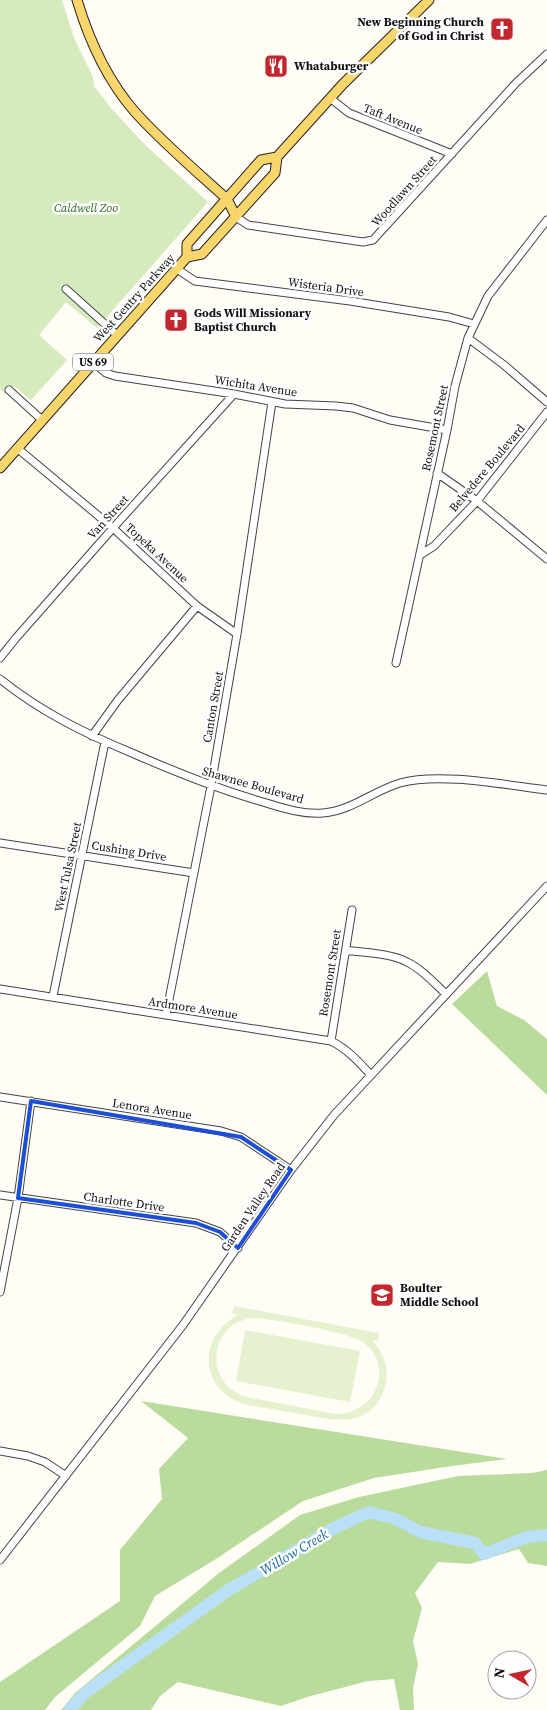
<svg xmlns="http://www.w3.org/2000/svg" width="547" height="1710" font-family="'Source Serif 4',serif">
<style>
.green{fill:#d5ebbd}
.forest{fill:#b9dc9c}
.pitch{fill:#e6f2cf;fill-rule:evenodd}
.lines{fill:none;stroke-linecap:round;stroke-linejoin:round}
.river{stroke:#b9e0f7;stroke-width:12}
.minor-casing{stroke:#444;stroke-width:9}
.major-casing{stroke:#222;stroke-width:11}
.minor{stroke:#fff;stroke-width:7}
.major{stroke:#f9d66b;stroke-width:9}
.marked{fill:none;stroke:#1d4ed8;stroke-width:4;stroke-linejoin:round}
.labels{text-anchor:middle;stroke-width:5;stroke-linejoin:round;paint-order:stroke}
.shield{fill:#fff;stroke:#585858;stroke-width:1}
.shield-label{font-size:11px;font-weight:bold;fill:#111}
.poi-label{font-size:12px;font-weight:bold;fill:#111;stroke:#fff;text-anchor:start}
.street-label{font-size:12px;fill:#111;stroke:#fff}
.park-label{font-size:12px;font-style:italic;fill:#2f6b1f;stroke:#fff}
.water-label{font-size:14px;font-style:italic;fill:#1768a6;stroke:#fff}
</style>
<rect width="100%" height="100%" fill="#fffdf5"/>
<!-- green -->
<path class="green" d="M0 0H62L74 38 93 77 94 86 111 108 145 145 208 202 97 328 66 302 39 335 67 360 31 400 14 386 5 394 0 389Z"/>
<!-- forest -->
<path class="forest" d="M487 971 497 1006 524 1020 547 1039V1095L452 1004Z
M141 1401 507 1459 452 1466 374 1478 303 1501 216 1559 155 1596 140 1626 55 1697 45 1710H0V1682L120 1601V1550L162 1499 159 1469 188 1438Z
M547 1470V1566L528 1563 519 1549 470 1564 438 1562 415 1593 422 1608 413 1641 418 1664 413 1688 414 1710H400L394 1679 368 1681 307 1697 281 1706 178 1682 160 1696 151 1710H61L75 1693 219 1573 300 1515 359 1497 458 1476 532 1473Z"/>
<!-- pitch -->
<path class="pitch" d="M234 1306 379 1333 378 1341 372 1340C384 1353 390 1370 385 1387 372 1429 334 1421 301 1414 283 1411 265 1408 248 1405 199 1393 196 1337 238 1315L232 1313ZM255 1318C273 1319 351 1333 363 1342 396 1367 375 1414 336 1414L246 1397C202 1383 209 1320 255 1318Z
M245 1330 360 1351 350 1402 236 1381Z"/>
<g class="lines">
<!-- river -->
<path class="river" d="M69 1710 86 1692 227 1591 334 1528 369 1512 396 1519 420 1532 475 1543 484 1554 527 1537 547 1535"/>
<!-- minor casing -->
<g class="minor-casing">
<path id="minor" d="M330 98 349 113 452 154
M236 217 248 225 363 242 373 240 516 83 547 54
M177 269 195 281 350 301 449 317 474 324
M66 289 117 335
M468 338 504 365 547 402
M93 362 106 373 115 376 234 394 285 404 336 406 353 408 390 420 447 430
M9 390 42 420
M17 448 113 528 197 606 237 634
M437 473 477 501 547 559
M420 555 434 546 477 501 547 412
M0 658 16 638 113 528 234 394
M396 663 447 430 455 386 468 338 488 296 547 220
M0 679C41 712 84 733 132 753 173 771 213 787 256 800 277 806 300 815 323 813 351 811 373 791 400 783 440 772 505 785 547 790
M92 736 118 700 197 606
M0 843 194 873
M346 950C365 953 390 953 407 962 422 969 434 983 446 994
M0 989 331 1041C347 1049 358 1061 370 1074
M53 996 105 742
M166 1015 211 786 237 634 272 402
M331 1041 352 910
M0 1097 221 1131 241 1137 291 1170
M0 1195 196 1223 220 1232 238 1248
M0 1292 18 1198 31 1101
M0 1451 28 1456 45 1462 66 1476
M0 1560 183 1325 291 1170 334 1115 547 886"/>
</g>
<!-- major casing -->
<g class="major-casing">
<path id="major" d="M77 0C89 40 107 80 135 112 163 143 196 171 227 199L236 217
M187 257V244L261 160 277 157
M0 468 187 257 202 254 275 173 277 157 343 84 429 0"/>
</g>
<!-- minor -->
<use href="#minor" class="minor"/>
<!-- major -->
<use href="#major" class="major"/>
</g>
<!-- marked area -->
<path class="marked" d="M31 1101 241 1137 291 1170 238 1248 220 1232 196 1223 18 1198Z"/>
<!-- icons -->
<defs>
<g id="church-square" transform="scale(1.25)"><rect x="-9" y="-9" width="18" height="18" rx="4" fill="#c4262e" stroke="#fff"/><path d="M-1.2-6h2.4v3.5h3.3v2.4h-3.3V6h-2.4V-.1h-3.3v-2.4h3.3Z" fill="#fff"/></g>
<g id="restaurant-square" transform="scale(1.25)"><rect x="-9" y="-9" width="18" height="18" rx="4" fill="#c4262e" stroke="#fff"/><path d="M-5-6h1v4h1v-4h1v4h1v-4h1v5L-1.5 .5V6h-2V.5L-5-1ZM5-6V6H3V1.5H1.5Q1.5-4 5-6Z" fill="#fff"/></g>
<g id="school-square" transform="scale(1.25)"><rect x="-9" y="-9" width="18" height="18" rx="4" fill="#c4262e" stroke="#fff"/><path d="M0-5L7-2L0 1L-7-2ZM-4 1L0 2.5L4 1V4Q0 6-4 4Z" fill="#fff"/></g>
</defs>
<g fill-rule="evenodd">
<use href="#church-square" x="502" y="29"/>
<use href="#restaurant-square" x="276" y="66"/>
<use href="#church-square" x="176" y="320"/>
<use href="#school-square" x="382" y="1295"/>
</g>
<g class="labels">
<!-- shield labels -->
<rect class="shield" x="73" y="353.5" width="40" height="17" rx="4"/>
<g class="shield-label">
<text x="93" y="366">US 69</text>
</g>
<!-- poi labels -->
<g class="poi-label">
<text x="484" y="26" text-anchor="end">New Beginning Church<tspan x="484" dy="14">of God in Christ</tspan></text>
<text x="294" y="70">Whataburger</text>
<text x="194" y="317">Gods Will Missionary<tspan x="194" dy="14">Baptist Church</tspan></text>
<text x="400" y="1292">Boulter<tspan x="400" dy="14">Middle School</tspan></text>
</g>
<!-- street labels -->
<g class="street-label">
<text transform="translate(393 119) rotate(22)" y="4">Taft Avenue</text>
<text transform="translate(404 191) rotate(-48)" y="4">Woodlawn Street</text>
<text transform="translate(326 287) rotate(8)" y="4">Wisteria Drive</text>
<text transform="translate(134 298) rotate(-48)" y="4">West Gentry Parkway</text>
<text transform="translate(256 386) rotate(9)" y="4">Wichita Avenue</text>
<text transform="translate(435 428) rotate(-78)" y="4">Rosemont Street</text>
<text transform="translate(487 468) rotate(-50)" y="4">Belvedere Boulevard</text>
<text transform="translate(108 517) rotate(-48)" y="4">Van Street</text>
<text transform="translate(157 553) rotate(43)" y="4">Topeka Avenue</text>
<text transform="translate(213 707) rotate(-80)" y="4">Canton Street</text>
<text transform="translate(253 785) rotate(16)" y="4">Shawnee Boulevard</text>
<text transform="translate(129 851) rotate(9)" y="4">Cushing Drive</text>
<text transform="translate(68 867) rotate(-78)" y="4">West Tulsa Street</text>
<text transform="translate(330 973) rotate(-81)" y="4">Rosemont Street</text>
<text transform="translate(193 1008) rotate(9)" y="4">Ardmore Avenue</text>
<text transform="translate(152 1109) rotate(9)" y="4">Lenora Avenue</text>
<text transform="translate(124 1202) rotate(8)" y="4">Charlotte Drive</text>
<text transform="translate(253 1207) rotate(-56)" y="4">Garden Valley Road</text>
</g>
<!-- park labels -->
<g class="park-label">
<text x="86" y="212">Caldwell Zoo</text>
</g>
<!-- water labels -->
<g class="water-label">
<text transform="translate(294 1552) rotate(-31)" y="5">Willow Creek</text>
</g>
</g>
<!-- north arrow -->
<g transform="translate(512 1675) rotate(279)"><circle r="24" fill="#ffffff" stroke="#a0a0a0"/>
<path d="M0-4L9 19L0 12L-9 19Z" fill="#c4262e"/>
<text y="-8" font-size="14" font-weight="bold" text-anchor="middle" fill="#111111">N</text>
</g>
</svg>
